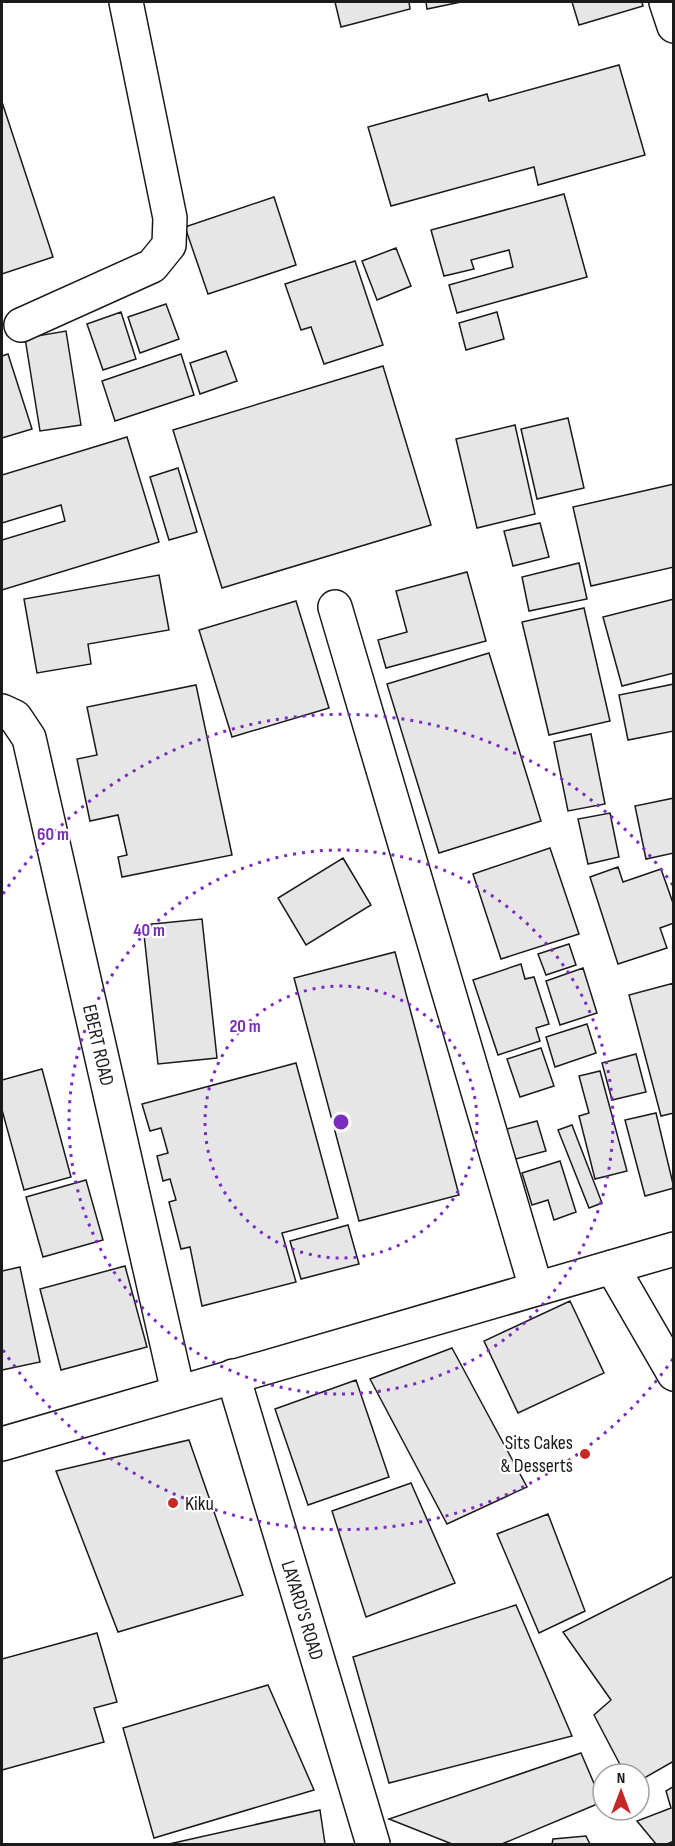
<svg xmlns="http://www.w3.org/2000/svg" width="675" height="1846" font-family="'Sofia Sans Condensed',sans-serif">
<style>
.building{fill:#e6e6e6;stroke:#1a1a1a;stroke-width:1.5}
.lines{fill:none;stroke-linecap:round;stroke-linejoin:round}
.minor-casing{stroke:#1a1a1a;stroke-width:36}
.tertiary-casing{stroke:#1a1a1a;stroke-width:36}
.secondary-casing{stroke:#1a1a1a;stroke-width:36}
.minor{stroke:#fff;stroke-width:33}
.tertiary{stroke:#fff;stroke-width:33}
.secondary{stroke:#fff;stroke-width:33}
.ring{fill:none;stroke:#7b2cbf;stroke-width:3;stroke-dasharray:3 6}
.poi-dot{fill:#c62828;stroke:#fff;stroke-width:2}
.labels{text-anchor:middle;stroke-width:4.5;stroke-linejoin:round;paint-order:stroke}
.street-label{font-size:20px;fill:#1a1a1a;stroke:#fff}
.poi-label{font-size:20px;fill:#1a1a1a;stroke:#fff;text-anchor:end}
.centre{fill:#7b2cbf;stroke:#fff;stroke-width:3}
.ring-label{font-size:18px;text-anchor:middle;font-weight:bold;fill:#7b2cbf;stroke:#fff;stroke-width:4.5;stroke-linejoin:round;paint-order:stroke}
</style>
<rect width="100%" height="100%" fill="#fff"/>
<!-- building -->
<path class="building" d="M335 2H409L410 9 341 27Z
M426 2H461L427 9Z
M572 2H642L643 6 579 25Z
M619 65 645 155 538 185 534 167 391 206 368 127 487 94 489 101Z
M2 102 53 257 2 274Z
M564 194 587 277 457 313 449 285 513 267 509 250 471 260 474 269 444 276 431 230Z
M274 197 296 265 208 294 185 227Z
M396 248 411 286 377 300 362 261Z
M355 261 383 345 324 364 311 327 301 330 285 284Z
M166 304 179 339 140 353 128 317Z
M121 312 136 359 103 370 87 324Z
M497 312 504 339 466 350 459 323Z
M66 331 81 425 40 431 25 338Z
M226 351 237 381 200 394 190 363Z
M8 354 32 429 2 438V356Z
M181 354 194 395 115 421 102 381Z
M383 366 431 525 222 588 173 430Z
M568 418 584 488 537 499 521 429Z
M515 425 535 514 477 528 456 439Z
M127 437 159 542 2 590V540L65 521 61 505 2 523V475Z
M178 468 197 532 169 540 150 477Z
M674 484V567L591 586 573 507Z
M540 523 549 557 513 566 504 531Z
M579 563 587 599 529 611 522 577Z
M467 572 486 641 386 668 378 640 407 632 396 591Z
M159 575 169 630 88 644 91 664 37 673 24 599Z
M674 599V673L622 686 603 617Z
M296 601 329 708 232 737 199 630Z
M584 608 610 721 549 735 522 622Z
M489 653 541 821 439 853 387 684Z
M674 684V731L628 740 619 695Z
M196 685 232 855 122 877 118 857 127 855 118 815 90 821 77 759 97 755 87 707Z
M591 734 605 804 568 811 554 742Z
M674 798V853L646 859 635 806Z
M610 813 619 857 588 864 578 819Z
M550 848 579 934 501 959 473 874Z
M343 858 371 905 306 945 278 898Z
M618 867 623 882 661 869 674 906V923L660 928 667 948 618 964 590 877Z
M202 919 217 1058 158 1064 143 925Z
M569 944 576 965 546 975 538 954Z
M395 952 459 1195 359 1221 294 978Z
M521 964 525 979 534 977 549 1024 536 1028 540 1041 498 1055 473 980Z
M583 968 597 1013 560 1025 546 981Z
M674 983V1113L661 1116 629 995Z
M587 1024 596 1053 555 1067 546 1037Z
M541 1048 554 1086 520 1097 507 1059Z
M636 1054 646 1092 612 1100 602 1063Z
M296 1063 338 1218 282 1233 296 1282 202 1306 190 1247 181 1249 169 1202 176 1200 170 1179 163 1181 157 1156 168 1153 161 1128 150 1131 142 1104Z
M42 1069 71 1177 24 1190 2 1110V1080Z
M600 1071 627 1171 595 1179 579 1116 589 1113 579 1076Z
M656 1113 674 1188 645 1196 625 1120Z
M537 1121 546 1151 508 1161 500 1131Z
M572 1125 602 1203 589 1208 558 1130Z
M560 1161 576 1212 554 1220 548 1200 532 1205 522 1173Z
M86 1180 103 1240 43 1257 26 1197Z
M348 1225 359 1264 301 1279 290 1241Z
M125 1266 147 1347 61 1370 40 1289Z
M20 1267 40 1362 2 1370V1271Z
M570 1301 604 1373 518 1413 484 1341Z
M452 1348 527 1487 447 1524 370 1379Z
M356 1380 389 1477 308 1505 275 1409Z
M189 1440 243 1595 118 1632 56 1471Z
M411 1483 455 1583 366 1617 332 1511Z
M548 1514 585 1611 539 1633 497 1534Z
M674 1576V1761L639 1781V1774H625L594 1715 611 1700 563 1632Z
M516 1605 572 1736 389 1783 353 1657Z
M97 1633 117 1702 94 1708 104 1742 2 1770V1659Z
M268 1685 314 1790 154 1838 123 1728Z
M581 1753 602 1802 502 1844H452L389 1819Z
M674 1786V1841L667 1844H656L637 1821 671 1808 666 1791Z
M320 1810 325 1844H169Z
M586 1836 590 1844H552L553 1839Z"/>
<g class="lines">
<!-- minor casing -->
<g class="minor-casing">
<path id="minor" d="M21 325 152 266 169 245 170 218 126 2
M335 607 536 1288
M2 711 15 717 29 738 178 1392
M612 1267 674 1374
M233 1376 373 1844"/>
</g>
<!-- tertiary casing -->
<g class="tertiary-casing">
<path id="tertiary" d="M666 2 674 26"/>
</g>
<!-- secondary casing -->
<g class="secondary-casing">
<path id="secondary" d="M2 1444 674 1249"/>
</g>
<!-- minor -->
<use href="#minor" class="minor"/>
<!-- tertiary -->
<use href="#tertiary" class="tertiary"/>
<!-- secondary -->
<use href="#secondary" class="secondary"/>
</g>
<!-- distance rings -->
<g class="ring">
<circle cx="341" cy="1122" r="136"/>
<circle cx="341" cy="1122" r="272"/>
<path d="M673 1359A408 408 0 0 1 3 1350M3 894A408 408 0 0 1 673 885"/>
</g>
<!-- markers -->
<g class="poi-dot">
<circle cx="585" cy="1454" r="6"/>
<circle cx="173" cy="1503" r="6"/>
</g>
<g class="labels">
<!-- street labels -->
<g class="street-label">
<text transform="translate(99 1045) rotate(77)" y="7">EBERT ROAD</text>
<text transform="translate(303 1610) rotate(73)" y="7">LAYARD'S ROAD</text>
</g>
<!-- poi labels -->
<g class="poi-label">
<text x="573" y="1449">Sits Cakes<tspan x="573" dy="23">&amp; Desserts</tspan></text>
<text x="185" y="1510" text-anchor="start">Kiku</text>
</g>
</g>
<circle cx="341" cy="1122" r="9" class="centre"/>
<g class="ring-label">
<text x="53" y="840">60 m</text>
<text x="149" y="936">40 m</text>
<text x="245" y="1032">20 m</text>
</g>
<!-- border -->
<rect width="675" height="1846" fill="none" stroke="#1a1a1a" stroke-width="6"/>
<!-- north arrow -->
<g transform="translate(621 1792)"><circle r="28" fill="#ffffff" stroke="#a3a3a3" stroke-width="1.5"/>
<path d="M0-4.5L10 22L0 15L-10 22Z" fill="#c62828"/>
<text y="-9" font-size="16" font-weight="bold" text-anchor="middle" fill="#1a1a1a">N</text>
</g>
</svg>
